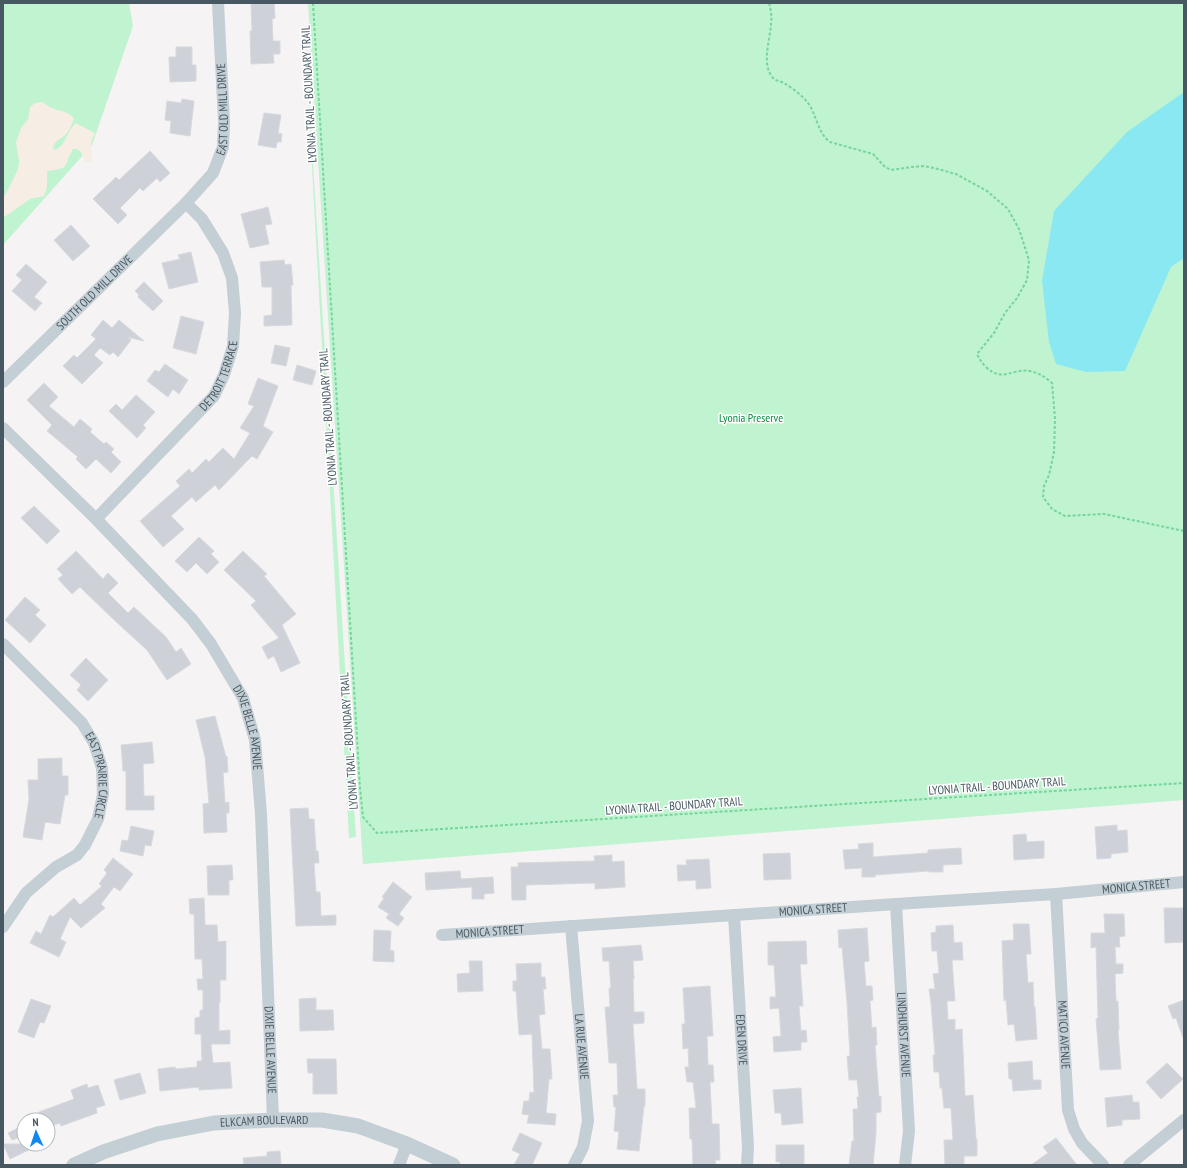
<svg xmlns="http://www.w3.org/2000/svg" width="1187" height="1168" font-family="'PT Sans Narrow',sans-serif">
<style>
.green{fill:#c0f3cf}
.sand{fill:#f6eee4}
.water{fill:#8ae8f3}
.building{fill:#ced2d8;stroke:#d6d9de}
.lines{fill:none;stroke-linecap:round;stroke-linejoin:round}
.path{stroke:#75d59c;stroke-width:2;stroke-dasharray:3 2;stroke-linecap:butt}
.minor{stroke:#c3ced5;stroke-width:12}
.tertiary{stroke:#c3ced5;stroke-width:15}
.labels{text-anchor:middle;stroke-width:3;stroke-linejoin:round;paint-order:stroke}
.street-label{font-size:12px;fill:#485862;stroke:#fff}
.park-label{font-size:12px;fill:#118540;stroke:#fff}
</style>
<rect width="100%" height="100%" fill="#f5f3f3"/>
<!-- green -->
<path class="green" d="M3 3H129L133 26 92 145 3 245Z
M308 3H1184V800L363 864Z
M305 40 356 837 349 838Z"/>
<!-- sand -->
<path class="sand" d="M43 102C46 104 49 107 52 108 61 112 66 110 74 118 72 124 70 129 67 133 62 139 55 140 53 147L54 150C65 148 67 130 76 123 82 127 90 129 95 134 88 145 93 148 92 161L89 162H85L81 152 77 149H73C62 166 73 168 47 171V187L44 196C39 198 35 197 30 199L3 218V198L9 188 18 169 19 162 16 142 21 128 28 119 29 114 30 107 35 103Z"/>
<!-- water -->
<path class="water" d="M1184 92V258L1171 267 1125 371 1086 372 1056 364 1049 342 1042 281 1054 211 1127 132Z"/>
<!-- building -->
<path class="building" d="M251 3H274L275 18 272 19 273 41H280V54H273L274 63 251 64 250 31H252Z
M176 47H192V65H196V81L170 82 169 57H176Z
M182 99 194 101 190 136 170 133 171 121 165 120 167 101 181 103Z
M264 113 281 115 278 133 282 134 281 142H277L276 148 258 145Z
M150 151 170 173 160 182 157 178 143 191 140 188 120 208 127 215 118 224 93 199 116 177 119 180Z
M268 207 272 224 265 225 269 244 250 248 241 214Z
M71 225 90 246 73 261 54 240Z
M191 252 198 282 169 289 162 263 180 259 178 255Z
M284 260 285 265 291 264 293 285H291L292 325 264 326V316L272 315V287H262L260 262Z
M26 264 47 282 34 297 42 303 35 311 12 291 22 280 16 275Z
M144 282 163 301 153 311 138 297 139 295 135 291Z
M181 316 204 322 196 354 173 348Z
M103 320 112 328 119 320 144 341 127 337 131 340 118 357 113 352 110 355 100 348 94 355 103 363 82 384 63 366 74 355 77 358 96 339 91 335Z
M275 345 290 348 286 366 271 363Z
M165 364 188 380 179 394 173 389 168 397 147 381 155 370 159 372Z
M297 365 316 371 312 385 293 380Z
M258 378 278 386 263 426 273 432 257 459 252 456 219 490 215 485 196 502 192 497 171 516 184 529 163 547 140 521 180 486 176 481 189 469 192 473 206 459 209 462 223 448 234 459 250 433 240 428 254 406 248 404Z
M44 383 58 397 49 406 74 427 80 419 92 429 90 432 104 444 106 442 114 449 111 452 121 462 111 473 96 459 86 469 76 459 78 457 47 431 52 425 27 400Z
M136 395 155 412 143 425 146 428 137 438 109 411 116 404 122 410Z
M34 506 60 531 47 544 21 518Z
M199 537 214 551 211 554 219 562 207 574 196 563 187 572 175 561Z
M76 551 103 579 108 573 118 583 108 593 128 613 134 607 166 637 176 652 181 648 191 664 167 680 147 650 112 618 80 587 72 594 58 579 63 575 57 569Z
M243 551 267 574 264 576 296 614 282 625 300 663 281 672 274 656 268 659 262 647 279 638 251 605 256 601 224 570Z
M25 597 40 610 35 615 46 625 30 643 5 620Z
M86 658 108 680 88 701 77 690 81 685 70 675Z
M215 716 226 757 227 756 228 772 223 773 225 803 229 802V813H226L227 832 204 833 203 804 209 803 205 757 196 720Z
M152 742 154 763 143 764 144 796H154V810H126V771H123L121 745Z
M62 758V776H68V795H65L60 824 45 822 42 840 23 837 29 799 28 780H38V759Z
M308 808 309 819H314L316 851H318L319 863H314L316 892H320L321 916 336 915V925L296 926 290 809Z
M1117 825V831L1127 830 1128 852 1111 854V858L1097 859 1095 827Z
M131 826 154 831 151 846 145 845 143 856 120 851 122 840 128 841Z
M1026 834 1027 842 1044 841V858L1014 860 1013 835Z
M873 843V857L928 853V850L961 848 962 864 943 865V872H929V871L875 875V877H862V868L845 869 843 850 859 849 858 844Z
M790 853 791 879 764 880 763 854Z
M612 855V862L624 861 625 887 595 889V883L526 885V900H512L511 867H518V863L595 861 594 856Z
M113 858 133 874 120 891 114 887 101 904 105 908 81 928 70 917 60 939 66 942 59 957 30 943 36 931 41 934 50 915 53 917 74 898 80 905 102 886 99 884 107 873 104 870Z
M709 859 711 888 696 889V880L678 881 677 865H687L686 860Z
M232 865 233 880H229V895H208L207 866Z
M460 871 461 879 493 877 494 893 484 894V899H472V887L426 890 425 873Z
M393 882 412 897 399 914 404 918 398 926 386 918 389 914 378 907 384 898 382 897Z
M204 898 205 925H217L218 942 226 941V980H220V1003H219V1031L230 1030V1044H211L213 1063 230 1062 232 1088 199 1090V1087L160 1091 158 1069 175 1067 176 1069 197 1067V1061H202L201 1034H195V1018L200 1017V1010H203V990H198L197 979H203L202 959H195L194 914H190L189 899Z
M1164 908H1184V942L1165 943Z
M1104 914H1124L1125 936 1119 937 1120 947H1115L1116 964H1123V973L1115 974 1116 1001H1118L1119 1030H1118L1121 1069 1100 1070 1097 1031 1096 1019 1098 1018 1096 947 1091 948V933H1105Z
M1013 924H1029L1031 954H1026L1028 983 1033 982 1034 1007H1035L1037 1039 1016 1041 1014 1024 1008 1025 1006 1000 1004 1001 1002 941 1014 940Z
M953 925 954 943 962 942 963 960H952L955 1001H947L948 1020 955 1019V1030L962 1029 965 1096 973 1095 976 1139H977V1156H964V1165H945L944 1140H953L951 1108H944L942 1088H940L939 1072H934L933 1055H935L931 1003 929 989H935L933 974 939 973 937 951H932L931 933 936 932V926Z
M867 928 869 961 864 962 866 986H872L873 1000 870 1001 872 1028 876 1027 877 1045H875L879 1097 881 1096V1112L876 1113V1133L873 1165H849L852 1141H854L853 1109H858L857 1097H859L857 1080H849L847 1056H850L847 1002 842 947 839 948 838 930Z
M374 930 391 931 390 950 394 951V962L373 961Z
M806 941 807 964H800L803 1006H799L801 1031 806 1030 807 1042H801V1050L774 1052 773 1037 781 1036 779 1008 770 1009V997H776L774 965H768V942Z
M641 945 643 960 633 961 634 979H633L634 1012H644V1023L633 1024 637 1089H645V1106H644L639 1151 617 1149 619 1132 614 1131 616 1107H614L613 1095H618L617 1063H609L605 1007H610L609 988H611L609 961H603L602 948Z
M469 961H482L483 991 458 992 457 974 470 973Z
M541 963V977H545L546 989H543L545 1014 539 1015 542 1049H550L552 1079H549L546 1113 556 1114 555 1125 527 1123 529 1115 522 1114 524 1101H529L530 1092 534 1093 532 1034 519 1035 516 991H513V981H517L516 964Z
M710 986 713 1036H707L708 1065H713L714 1082H710L712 1124H719L720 1160H715L716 1165H693L692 1139H690L689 1108H696L693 1082H687L685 1067H689L688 1048 683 1049 682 1024H685L683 988Z
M316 998V1010H333L334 1030 300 1031 299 999Z
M31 999 51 1006 44 1023 40 1022 34 1038 18 1032Z
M1184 1000V1037L1183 1038 1176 1018 1173 1019 1168 1006Z
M307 1059H336L337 1094H313V1073H308Z
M1032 1061 1033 1080H1041V1089L1013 1091 1012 1079H1009L1008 1063Z
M1167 1063 1183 1079 1161 1099 1146 1082Z
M140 1073 146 1093 120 1100 114 1080Z
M87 1084 88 1088 98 1085 105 1105 96 1108 97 1113 61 1126 60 1123 48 1127V1120H42L39 1112 74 1099 71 1090Z
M801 1088 803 1123 782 1125 781 1113H775L773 1090Z
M1132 1095 1133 1102H1139L1140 1119 1122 1120V1125L1107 1127 1105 1098Z
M24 1125V1136L12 1140 8 1133Z
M520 1133 542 1143 532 1165H514L520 1154 512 1150Z
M1056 1138 1077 1165H1031L1048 1153 1043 1147Z
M3 1144H41L10 1159Z
M776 1145H804V1165H780V1162H776Z
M280 1151 281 1165H244L243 1158 267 1156V1152Z"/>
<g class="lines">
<!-- path -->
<path class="path" d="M313 3 360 788 363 817 377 833 1184 783
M769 3C771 10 772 17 771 24 770 41 761 64 773 78 776 81 780 81 784 83 792 88 802 95 808 103 816 113 818 134 830 142L873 154 885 167 891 170 912 167 923 166 934 168 956 174 987 191 1008 209 1019 229 1029 260 1027 280 1017 298 1005 313 994 333 977 354C980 360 982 363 986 367 1002 383 1012 368 1030 371 1039 373 1045 377 1052 383L1055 419 1054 452 1049 475 1044 486 1043 497 1052 509 1065 516 1104 514 1184 531"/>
<!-- minor -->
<g class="minor">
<path id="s1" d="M3 382 186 203 213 173 223 147 224 122 218 3"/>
<path id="s2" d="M3 428 96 519 192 619 211 644 243 698 255 740 261 814 273 1120"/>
<path id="s3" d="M96 519 214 396 224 375 233 346 235 313 232 278 223 253 202 219 186 203"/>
<path id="s4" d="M3 644 82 723 94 743 102 768 103 794 98 819 85 845 77 855 56 867 26 893 3 927"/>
<path id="s5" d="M1056 894 1068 1110 1074 1129 1082 1143 1103 1165"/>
<path id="s6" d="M896 904 909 1131 905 1165"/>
<path id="s7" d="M734 915 748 1147 747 1165"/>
<path id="s8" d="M571 926 588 1121 583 1147 574 1165"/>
<path id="s9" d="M442 935 896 904 1056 894 1184 882"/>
<path d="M399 1165 407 1144"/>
<path d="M1129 1165 1184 1120"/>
</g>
<!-- tertiary -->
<path class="tertiary" id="s10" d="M74 1165 103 1152 157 1134 214 1123 273 1120H322L358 1126 407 1144 453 1165"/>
</g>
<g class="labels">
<!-- street labels -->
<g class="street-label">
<text transform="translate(309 94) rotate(-93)" y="4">LYONIA TRAIL - BOUNDARY TRAIL</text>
<text dy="4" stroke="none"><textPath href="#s1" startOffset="362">EAST OLD MILL DRIVE</textPath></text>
<text dy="4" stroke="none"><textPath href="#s1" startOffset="128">SOUTH OLD MILL DRIVE</textPath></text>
<text dy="4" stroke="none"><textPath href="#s3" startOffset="191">DETROIT TERRACE</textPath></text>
<text transform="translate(328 417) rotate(-94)" y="4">LYONIA TRAIL - BOUNDARY TRAIL</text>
<text dy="4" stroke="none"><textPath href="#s2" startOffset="393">DIXIE BELLE AVENUE</textPath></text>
<text transform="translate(349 741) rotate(-94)" y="4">LYONIA TRAIL - BOUNDARY TRAIL</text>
<text dy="4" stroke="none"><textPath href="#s4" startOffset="168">EAST PRAIRIE CIRCLE</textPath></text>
<text transform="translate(997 786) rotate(-4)" y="4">LYONIA TRAIL - BOUNDARY TRAIL</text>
<text transform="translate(674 806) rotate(-4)" y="4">LYONIA TRAIL - BOUNDARY TRAIL</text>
<text dy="4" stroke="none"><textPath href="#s9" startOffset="696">MONICA STREET</textPath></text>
<text dy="4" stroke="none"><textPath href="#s9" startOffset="372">MONICA STREET</textPath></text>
<text dy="4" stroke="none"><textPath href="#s9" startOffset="48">MONICA STREET</textPath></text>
<text dy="4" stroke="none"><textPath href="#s6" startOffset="131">LINDHURST AVENUE</textPath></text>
<text dy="4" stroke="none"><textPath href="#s5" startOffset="141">MATICO AVENUE</textPath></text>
<text dy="4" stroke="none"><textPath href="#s7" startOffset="125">EDEN DRIVE</textPath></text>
<text dy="4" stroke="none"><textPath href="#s8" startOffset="121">LA RUE AVENUE</textPath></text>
<text dy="4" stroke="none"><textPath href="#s2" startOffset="717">DIXIE BELLE AVENUE</textPath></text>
<text dy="4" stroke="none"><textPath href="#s10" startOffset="197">ELKCAM BOULEVARD</textPath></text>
</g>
<!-- park labels -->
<g class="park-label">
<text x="751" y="422">Lyonia Preserve</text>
</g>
</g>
<!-- border -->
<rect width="1187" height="1168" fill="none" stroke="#485862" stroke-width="8"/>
<!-- north arrow -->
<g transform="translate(36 1132) rotate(357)"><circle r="19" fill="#ffffff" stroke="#b6bcc0"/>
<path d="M0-3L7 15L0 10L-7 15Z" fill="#0e89f3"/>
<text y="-6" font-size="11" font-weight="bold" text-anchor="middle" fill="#485862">N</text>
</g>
</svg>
